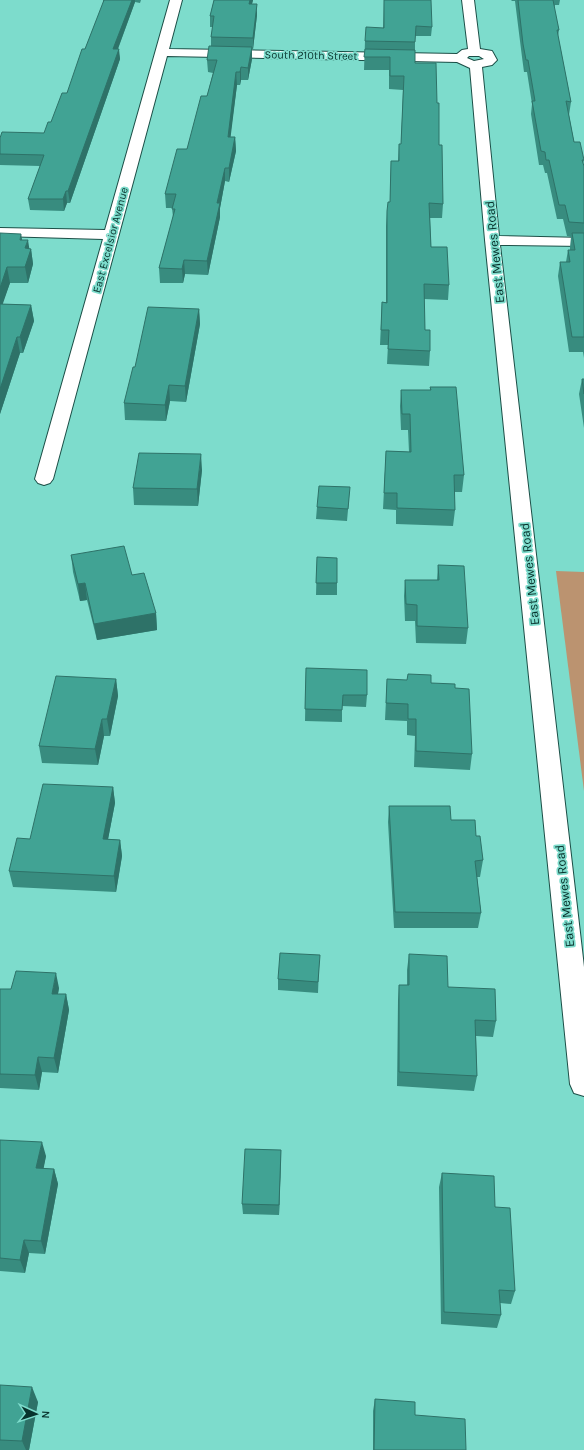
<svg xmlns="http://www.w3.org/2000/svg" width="584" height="1450" font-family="Karla,sans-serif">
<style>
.green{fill:#bb9370}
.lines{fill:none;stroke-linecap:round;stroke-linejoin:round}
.street-casing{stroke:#1c4f47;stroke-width:2}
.street{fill:#fff;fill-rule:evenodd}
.wall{fill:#388c7f}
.shaded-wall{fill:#2e7268}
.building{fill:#41a394;stroke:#2e7268}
.labels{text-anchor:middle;stroke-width:3.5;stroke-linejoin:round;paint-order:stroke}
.far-street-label{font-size:11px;fill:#08332d;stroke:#7ddccc}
.street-label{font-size:13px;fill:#08332d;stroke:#7ddccc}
</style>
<rect width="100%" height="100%" fill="#7ddccc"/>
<!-- green -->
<path class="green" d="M556 571 584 572V791Z"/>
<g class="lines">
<!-- street casing -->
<g class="street-casing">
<path id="street" d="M170 0H182L169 49 457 54 462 50 468 49 462 0H474L480 49 492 51 497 60 492 65 482 67 499 236 584 238V246L500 245 584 967V1096L574 1093 570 1084 485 240 470 68 457 62 167 56 53 479 50 483 44 485 38 483 35 479 103 239 0 236V228L105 230ZM469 56H479L484 59 474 61 467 58Z"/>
</g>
<!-- street -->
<use href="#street" class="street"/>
</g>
<!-- wall -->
<path class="wall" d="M103 0H141L140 3 135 2 118 49 120 59 70 203H67L64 211 30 210 28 199 40 166 0 165V138L44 133 51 122 67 93 104 2H103Z
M214 0H253L252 4 257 15 253 49H252V59L248 80H241L240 85H237L230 137H235L236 151 229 182 225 181 220 208V217L208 275 185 274 183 283H160L159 268 173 217 172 208H166L165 194 187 149 207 96 213 73 208 72 207 60 211 46V37L213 27H210V16Z
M384 0 432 27 431 36H415V63L439 145 443 204 442 218H430L431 247 449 285 448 300 424 299 425 330 430 351 429 366 387 364 388 345H380L382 302H386V226L387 211 390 202 391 161H398L399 144H401L403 90 389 89V70H364L365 41 383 28Z
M511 0H560L559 5H555L554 8 559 30 558 36 571 102 569 115 574 142 584 160 583 164 584 166V358L583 352H569L558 276 560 262H566L568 250H570V247L571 237 567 236 563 219H557L547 173H545L543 165H539L531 114 532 104 527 72H524L522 57 515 1H512Z
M0 233 22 240 29 249H31L33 264 28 283H10L2 304 31 305 34 321 23 353H20L0 414Z
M199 309 200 324 186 402 170 401 166 421 125 420 124 403Z
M582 379H584V428L579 394Z
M430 387 464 475 462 492H454L455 510 453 526 396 524V510L383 509 386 451 409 452 408 430H401L400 406 401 390H430Z
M202 470 198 506 134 505 133 488Z
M349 499 347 521 316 519 317 507Z
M71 555 132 575 156 613 157 630 97 640 87 600 80 601 73 572Z
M317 557 337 583V595H316Z
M438 565 468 628 466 644 416 643 415 621H405L404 596 405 580H437Z
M306 668 367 695 366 707 342 706V722L305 721Z
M116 679 118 696 110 736H104L98 765 42 763 39 746Z
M387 679 431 683 455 688 472 754 470 770 414 767 415 736 407 735V721L385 720Z
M113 787 115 803 108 839 120 840 122 856 116 892 13 887 9 871 30 839Z
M389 806 451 820 476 836 483 860 480 877H477L481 913 478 928H394L388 822Z
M409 954 448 987 496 1021 493 1037 476 1036 477 1076 474 1091 397 1086 398 1000 399 985H407V970Z
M319 966 318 993 278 990V979Z
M59 988 58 994H66L69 1010 58 1073 42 1072 39 1090 0 1088V989H11Z
M0 1140 46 1156 43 1169H54L58 1184 45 1254 29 1253 25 1273 0 1271Z
M281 1150 279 1215 243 1214 242 1204Z
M442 1173 495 1207 515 1291 511 1304 500 1303 501 1315 497 1328 441 1324 439 1187Z
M0 1385 38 1402 29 1450H0Z
M375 1399 415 1415 466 1450H373V1411Z"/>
<!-- shaded-wall -->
<path class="shaded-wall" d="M132 0H135V2L114 59 113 49Z
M250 0H253L249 15V4Z
M257 4V15L253 49V38Z
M252 47V59L248 80V68Z
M119 49 120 59 70 203 68 191Z
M241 67V80L240 85V72Z
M236 72 237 85 229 150 228 137Z
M235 137 236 151 229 182V168Z
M225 168V181L220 208V217L208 275 207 261 217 203Z
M66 191 67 203 64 211 63 199Z
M21 234 24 249 20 240Z
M28 240 30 253 31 249 33 264 28 283 25 267V248Z
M184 260 185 274 183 283 182 269Z
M7 267 10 283 0 312V288Z
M31 305 34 321 23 353 20 337Z
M199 309 200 324 186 402 185 386Z
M17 337 20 353 0 414V389Z
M169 385 170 401 166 421 165 405Z
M201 454 202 470 198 506 197 489Z
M85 583 87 600 80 601 78 584Z
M156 613 157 630 97 640 94 624Z
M116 679 118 696 110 736 107 719Z
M102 719 104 736 98 765 95 749Z
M113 787 115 803 105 855 103 839Z
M120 840 122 856 116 892 114 876Z
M56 973 59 988 55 1009 52 994Z
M66 994 69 1010 58 1073 54 1058Z
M38 1057 42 1072 39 1090 35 1075Z
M42 1142 46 1156 41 1182 36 1168Z
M281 1150V1160L279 1215V1205Z
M54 1169 58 1184 45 1254 41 1241Z
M24 1240 29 1253 25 1273 20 1260Z
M32 1387 38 1402 29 1450H26L22 1441Z"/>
<!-- building -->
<path class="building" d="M104 0H132L113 49H119L68 191H66L63 199H28L44 155 0 154V138L2 132 44 133 48 122H51L62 93H67L82 49H85Z
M214 0H250L249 4H257L253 38 211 37 214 16H210Z
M384 0H431L432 27 416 26 415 42 365 41 366 27 384 28Z
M518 0H553L559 30H557L571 102 566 101 574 142H580L584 160H582L584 166V223L569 222 565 205H559L549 160H546L545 152 541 151 532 101H535L528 60H526L523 44Z
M209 46 252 47 248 68 241 67 240 72H236L228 137H235L229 168H225L217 203H220L207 261 184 260 182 269 159 268 175 209H172L176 194H165L177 149H187L201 96H207L217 60H207Z
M365 49 415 50V63H436L437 103H439V145H442L443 204 429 203 431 247H447L449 285 424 284 425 330H430V351L388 349 389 330H381L382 302 387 303V211L388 202H390L391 161H399V144H401L404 76H390V57H364Z
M0 233 21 234 20 240H28L25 248 31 249 25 267H7L0 288Z
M572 233H584V337H572L560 262H570L568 250H575Z
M0 304 31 305 20 337H17L0 389Z
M148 307 199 309 185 386 169 385 165 405 124 403 133 367H135Z
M582 379H584V394Z
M430 387H456L464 475H454L455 510 397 508V493H384L386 451 411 452 410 414H402L401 390H431Z
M139 453 201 454 197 489 133 488Z
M319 486 350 487 348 509 317 507Z
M124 546 132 575 144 573 156 613 94 624 85 583 78 584 71 555Z
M317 557 337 558V583H316Z
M438 565 464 566 468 628 417 626V605L406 604 405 580H439Z
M306 668 367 670V695H343L342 710 305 709Z
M408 674 431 675V683L455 684V688L469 689 472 754 416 751V719H408V704L386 703 387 679 407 680Z
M56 676 116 679 107 719H102L95 749 39 746Z
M43 784 113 787 103 839 120 840 114 876 9 871 17 838 30 839Z
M389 806H450L451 820H475L476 836H480L483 860 475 861 481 913 395 912Z
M280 953 320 955 318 982 278 979Z
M409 954 447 956 448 987 495 989 496 1021 475 1020 477 1076 399 1072V985H409Z
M16 971 56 973 52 994H66L54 1058 38 1057 35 1075 0 1074V989H11Z
M0 1140 42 1142 36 1168 54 1169 41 1241 24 1240 20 1260 0 1258Z
M245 1149 281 1150 279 1205 242 1204Z
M442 1173 494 1176 495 1207 510 1208 515 1291 499 1290 501 1315 444 1312Z
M0 1385 32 1387 22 1441 0 1440Z
M375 1399 415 1402V1415L465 1419 466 1450H374Z"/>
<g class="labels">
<!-- far-street labels -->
<g class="far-street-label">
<text transform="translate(311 55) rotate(1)" y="4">South 210th Street</text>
<text transform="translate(110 240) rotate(-75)" y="4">East Excelsior Avenue</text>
</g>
<!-- street labels -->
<g class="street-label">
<text transform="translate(494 252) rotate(-96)" y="5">East Mewes Road</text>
<text transform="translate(529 574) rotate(-96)" y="5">East Mewes Road</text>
<text transform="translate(564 896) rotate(-96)" y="5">East Mewes Road</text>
</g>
</g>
<!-- north arrow -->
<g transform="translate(36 1414) rotate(93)" stroke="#7ddccc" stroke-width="3" paint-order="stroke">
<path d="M0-3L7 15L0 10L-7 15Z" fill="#08332d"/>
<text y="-6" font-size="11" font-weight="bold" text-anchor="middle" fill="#08332d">N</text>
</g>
</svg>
